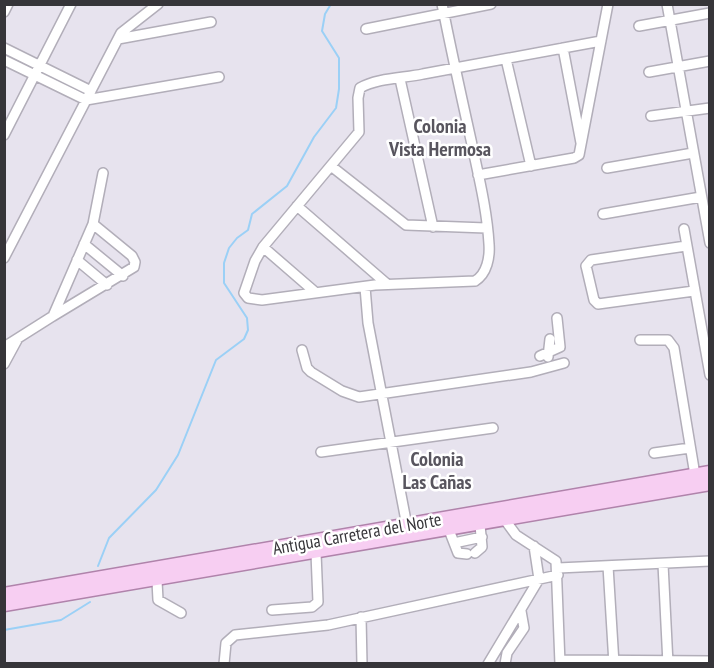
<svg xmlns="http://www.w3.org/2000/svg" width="714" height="668" font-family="'PT Sans Narrow',sans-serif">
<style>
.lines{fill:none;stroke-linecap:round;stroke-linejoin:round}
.stream{stroke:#9bd0f6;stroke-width:2}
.minor-casing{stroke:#b2aeb9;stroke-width:12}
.major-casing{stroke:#b083ab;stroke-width:15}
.minor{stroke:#fff;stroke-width:9}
.major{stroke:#f7cef2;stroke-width:12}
.labels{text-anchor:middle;stroke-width:5;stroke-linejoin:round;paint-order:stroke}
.street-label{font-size:18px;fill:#363539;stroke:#fff}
.neighbourhood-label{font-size:20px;font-weight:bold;fill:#58555e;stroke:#fff}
</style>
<rect width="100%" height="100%" fill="#e7e3ee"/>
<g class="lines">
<!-- stream -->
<path class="stream" d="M98 566 109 538 156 490 178 455 216 360 244 339 248 330 247 318 224 283V263L229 248 237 238 248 230 252 214 287 186 314 137 336 108 339 89V58L322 31 325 14 331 4
M4 630 61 620 90 602"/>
<!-- minor casing -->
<g class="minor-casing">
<path id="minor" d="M442 4C451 50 461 95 471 140 478 174 487 209 489 244 490 257 487 274 475 281L375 285 262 300 248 298 244 293 255 261 263 247 359 132 358 98 360 88C377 78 405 78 423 74 483 63 542 52 601 41
M667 4 710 243
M4 12 8 4
M639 26 710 13
M366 29 491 4
M118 39 211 22
M4 48 91 91
M563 48 581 143
M506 59 531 166
M4 60 86 100 219 77
M649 72 710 61
M400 79 433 227
M651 116 710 108
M4 135 71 4
M331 166 406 225 486 228
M607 168 693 153
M478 175 574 158 579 155 608 4
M297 206 387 284
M603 214 701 197
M684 229 710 375
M84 244 123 276
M686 246 591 260 586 266 587 270 594 300 598 304 694 291
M263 247 315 292
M4 258 121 33 158 4
M77 260 107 285
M365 287 368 323 407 526
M53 316 134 267 135 262 132 256 93 224
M640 340H668L674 348 695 475
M4 347 53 316 93 224 103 173
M302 350 307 368 311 372 342 391 359 397 531 372 564 363
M540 356 560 347 557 318
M548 357 550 339
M4 364 17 340
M321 452 493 428
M654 453 690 448
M505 520 516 535 556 561 560 664
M449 530 458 553 467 554
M454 543 482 537
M475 553 482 547 480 525
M663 564 668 664
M608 566 614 664
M558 568 710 561
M157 581 158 600 181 613
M272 610 312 607 318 602 316 553
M361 617 362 664
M560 660 710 661
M224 664 226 643 235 635 328 625 558 575
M488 664 539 579 534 546
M505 664 507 653 524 628 521 611"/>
</g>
<!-- major casing -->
<g class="major-casing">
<path id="major" d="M4 594 710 472
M4 605 710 484"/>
</g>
<!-- minor -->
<use href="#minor" class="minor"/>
<!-- major -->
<use href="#major" class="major"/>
</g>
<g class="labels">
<!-- street labels -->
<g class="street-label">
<text transform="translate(357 534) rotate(-10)" y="6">Antigua Carretera del Norte</text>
</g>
<!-- neighbourhood labels -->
<g class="neighbourhood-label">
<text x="440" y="133">Colonia<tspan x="440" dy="23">Vista Hermosa</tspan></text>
<text x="437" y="466">Colonia<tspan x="437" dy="23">Las Cañas</tspan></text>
</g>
</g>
<!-- border -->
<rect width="714" height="668" fill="none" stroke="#363539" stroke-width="12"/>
</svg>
